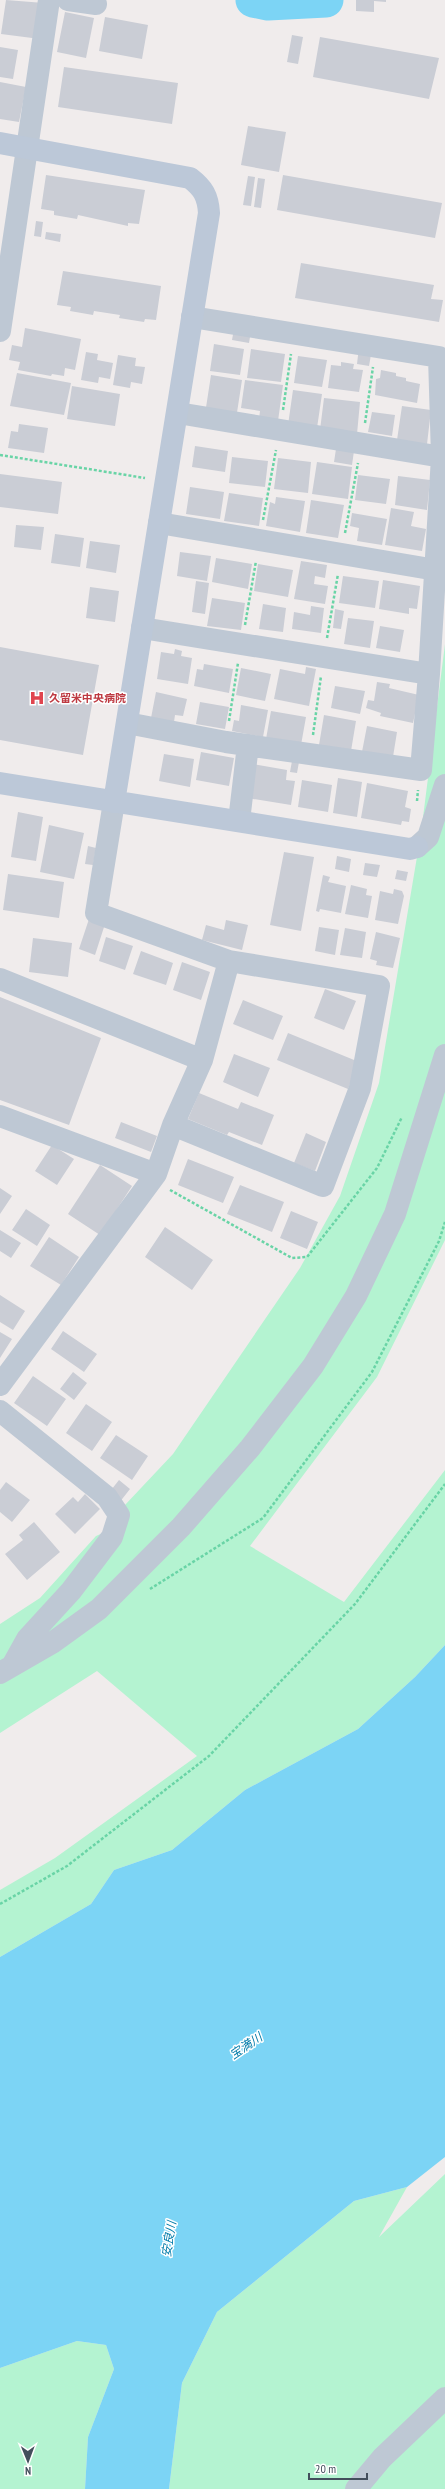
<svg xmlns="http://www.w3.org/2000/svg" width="445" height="2489" font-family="'PT Sans Narrow','Noto Sans JP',sans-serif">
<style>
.green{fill:#b4f3d1}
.water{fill:#7cd4f5}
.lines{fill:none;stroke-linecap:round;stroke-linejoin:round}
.river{stroke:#7cd4f5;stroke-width:35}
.building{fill:#cacdd5}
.path{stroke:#69d4a6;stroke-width:2.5;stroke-dasharray:3 2;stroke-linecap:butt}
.street{stroke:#bec8d4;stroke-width:22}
.secondary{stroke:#bcc8d8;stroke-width:22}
.labels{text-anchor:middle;stroke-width:3;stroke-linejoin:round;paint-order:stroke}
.health-label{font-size:11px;font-weight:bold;fill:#be3a42;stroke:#fff;text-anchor:start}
.water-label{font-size:12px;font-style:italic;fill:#017ba9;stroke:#fff}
</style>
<rect width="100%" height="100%" fill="#f0ecec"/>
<!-- green -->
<path class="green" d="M445 644V1240L377 1377 250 1546 344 1602 445 1470V1645L415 1677 358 1729 245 1790 172 1850 114 1870 91 1904 0 1957V1890L55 1858 197 1756 97 1671 0 1733V1624L40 1598 96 1536 125 1523V1505L173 1454 300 1268 340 1196 379 1083 421 833Z
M445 2174V2489H169L182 2383 217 2312 354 2201 407 2187 379 2237Z
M77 2341 106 2345 114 2369 88 2437 85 2489H0V2368Z"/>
<!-- water -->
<path class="water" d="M445 1645V2157L407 2187 354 2201 217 2312 182 2383 169 2489H85L88 2437 114 2369 106 2345 77 2341 0 2368V1957L91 1904 114 1870 172 1850 245 1790 358 1729 415 1677Z"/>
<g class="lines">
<!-- river -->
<path class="river" d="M253 0 268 3 326 0"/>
</g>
<!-- building -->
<path class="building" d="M6 0 44 3 40 39 1 34Z
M356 0H386V2L374 1V12L356 11Z
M65 12 94 18 86 58 57 52Z
M105 17 148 25 142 59 99 51Z
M292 35 303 37 298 64 287 62Z
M320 37 439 58 429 99 313 77Z
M0 47 18 50 13 79 0 77Z
M64 67 178 83 172 124 58 107Z
M0 82 26 87 19 122 0 119Z
M248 126 286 132 279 172 241 165Z
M46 175 145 190 139 224 128 223V226L78 215 77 219 54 215V211L41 209Z
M283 175 442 203 435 238 277 210Z
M248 176 255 177 251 206 243 205Z
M258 178 265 179 261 208 254 207Z
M36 221 43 222 41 237 34 236Z
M46 232 61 234 60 242 45 239Z
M301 263 434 285 431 299 443 300 439 322 295 298Z
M63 271 161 286 156 320 145 319 144 322 119 318 120 315 94 311 93 315 70 311 71 307 57 305Z
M25 328 81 339 75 370 65 368 64 376 52 374 51 376 18 370 20 362 9 360 12 345 22 347Z
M234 329 251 331 249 343 232 340Z
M214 344 244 349 240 375 210 371Z
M359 347 372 349 369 366 357 364Z
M251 349 285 354 281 382 247 378Z
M86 352 98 354 97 360 113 363 110 379 99 377 98 383 81 380Z
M118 355 136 358 135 366 145 367 142 384 131 382 130 388 113 385Z
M298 356 327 360 322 387 294 383Z
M341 362 354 364 353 369 363 370 359 392 328 388 331 365 341 366Z
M381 370 396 373V376L406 378V381L420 384 417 403 375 395 376 379 380 378Z
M17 373 71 383 64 415 10 406Z
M211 375 242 380 236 419 205 414Z
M245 380 283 385 278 421 259 419 260 411 241 408Z
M72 386 120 394 115 426 67 419Z
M293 390 322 394 317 428 288 425Z
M324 398 360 402 357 434 320 430Z
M402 406 431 410 427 444 397 440Z
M372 412 395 415 392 436 368 432Z
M19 424 48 428 44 453 8 448 11 431 18 432Z
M195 446 228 451 225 472 192 467Z
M336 449 354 451 352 465 334 462Z
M232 457 268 461 265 487 229 483Z
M278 458 311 462 308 493 274 489Z
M317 462 352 467 348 499 312 494Z
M0 474 62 482 58 514 0 507Z
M358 475 390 479 386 504 355 500Z
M398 476 430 480 427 510 395 505Z
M190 487 224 492 220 519 186 514Z
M229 493 263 498 259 526 224 521Z
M276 497 305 501 300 532 266 526 270 502 275 504Z
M311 500 344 505 338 538 306 533Z
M391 508 414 512 411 526 426 529 422 551 385 545Z
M352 513 387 519 382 545 357 541 359 528 350 526Z
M16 525 44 527 41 550 14 547Z
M55 534 84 538 80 567 51 563Z
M90 541 120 545 116 573 86 568Z
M180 552 211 556 207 581 177 576Z
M216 558 252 564 248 589 212 582Z
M301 561 327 565 325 578 315 576 314 584 328 586 325 604 294 599Z
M258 564 293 570 288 597 254 591Z
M343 576 379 581 375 608 339 603Z
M383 580 420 586 417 609 409 608V614L379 609Z
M196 581 209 583 205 614 192 612Z
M90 587 119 591 115 622 86 618Z
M212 598 245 603 241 630 207 626Z
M263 604 286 608 283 632 259 629Z
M311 606 324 608 321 633 292 629 294 612 310 615Z
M335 609 344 611 341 629 333 628Z
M348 618 374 621 370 648 344 644Z
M380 626 404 630 400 652 376 648Z
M0 647 99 665 83 755 0 740Z
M175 649 182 651 181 656 192 658 188 684 157 679 161 652 174 654Z
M204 664 233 669 229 693 194 686 197 669 203 670Z
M306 667 316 669 309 706 274 699 280 669 305 674Z
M241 668 271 674 265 701 236 695Z
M377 682 390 684 389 688 419 695 413 723 380 716 381 713 366 708 368 700 374 701Z
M335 686 365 691 360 714 331 708Z
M156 692 187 699 183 716 175 715 174 722 151 718Z
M200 702 229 707 225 729 196 724Z
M241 705 268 710 263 737 232 731 234 720 239 721Z
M271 711 306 717 301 745 266 739Z
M324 715 356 721 351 751 319 745Z
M367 726 397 732 392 763 361 757Z
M201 752 234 758 229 786 196 780Z
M164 754 194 759 190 787 159 781Z
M292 761 299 762 297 773 290 772Z
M253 764 287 770 286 780 295 781 291 805 247 798Z
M338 778 362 782 357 817 333 813Z
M302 780 332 785 328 812 298 807Z
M367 783 408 791 405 807 411 809 409 822 402 821 401 825 361 818Z
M18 812 43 817 36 861 11 857Z
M49 825 84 833 74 879 40 872Z
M88 846 96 848 93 865 85 864Z
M284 852 314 857 301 931 270 925Z
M337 856 351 859 349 872 335 869Z
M365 863 380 865 377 877 363 875Z
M397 870 408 872 406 881 395 879Z
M8 874 64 882 59 918 3 910Z
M323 875 330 877 328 882 346 886 341 913 320 909 319 912 316 911Z
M351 885 367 889 366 895 372 896 368 918 345 914Z
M394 889 402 891 404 896 398 924 375 920 380 891 393 894Z
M89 919 105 924 95 955 79 949Z
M226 920 248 925 242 950 202 940 206 925 224 930Z
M319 927 339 930 335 955 315 951Z
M345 928 366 932 362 958 340 955Z
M376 932 400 938 393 968 376 965 377 961 370 959Z
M106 937 133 946 125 970 99 961Z
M33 938 72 943 68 977 29 972Z
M141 951 173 963 166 985 133 974Z
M182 962 210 972 201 1000 173 990Z
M325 989 356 1001 344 1030 314 1018Z
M0 997 101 1038 69 1125 0 1100Z
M243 1000 283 1016 273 1040 233 1024Z
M288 1033 359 1062 348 1089 277 1060Z
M234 1054 270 1068 258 1097 223 1082Z
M199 1093 238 1109 241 1102 274 1115 262 1145 229 1132 227 1135 188 1119Z
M121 1122 157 1136 151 1152 115 1138Z
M306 1133 326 1142 315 1171 294 1163Z
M52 1145 74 1159 57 1185 35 1171Z
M188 1159 234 1177 223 1203 178 1185Z
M100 1165 132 1186 100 1235 68 1214Z
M240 1185 284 1202 272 1232 227 1214Z
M0 1188 12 1196 0 1214Z
M26 1209 50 1225 37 1246 12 1230Z
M291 1211 318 1222 307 1249 280 1238Z
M165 1227 213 1260 192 1290 145 1257Z
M0 1230 21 1243 11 1258 0 1251Z
M49 1237 79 1257 61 1285 30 1266Z
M0 1295 25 1311 13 1330 0 1322Z
M63 1331 97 1354 84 1372 51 1349Z
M0 1332 12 1339 0 1358Z
M73 1372 87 1383 74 1400 60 1389Z
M33 1376 66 1399 47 1426 14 1403Z
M86 1404 112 1422 92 1451 66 1433Z
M116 1435 148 1456 132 1480 100 1458Z
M119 1480 130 1489 119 1503 108 1494Z
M6 1482 30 1500 12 1522 0 1512V1490Z
M85 1494 100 1509 75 1534 55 1514 73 1497 78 1502Z
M34 1522 60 1552 27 1580 5 1554 23 1540 19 1535Z"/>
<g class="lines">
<!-- path -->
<path class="path" d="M283 410 291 354
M365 423 373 367
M0 455 145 478
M263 520 276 450
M345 533 358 463
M245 625 256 561
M327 638 338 574
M229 721 238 663
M313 735 321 676
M417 801 418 790
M170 1190 292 1258 307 1257 377 1168 402 1117
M150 1589 263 1518 372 1372 439 1241 445 1222
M0 1904 67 1866 209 1756 355 1604 445 1484"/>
<!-- street -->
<path class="street" d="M68 0 96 4
M0 331 49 0
M178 413 442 457
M159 523 436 570
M142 628 429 674
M127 723 226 742 421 770 429 674 442 457 439 357 192 317
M114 802 96 913 229 961 379 986 360 1088 323 1186 173 1125
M239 821 248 745
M417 847 428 837 445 785
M0 979 202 1060
M0 1116 156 1174
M0 1385 156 1174 173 1125 202 1060 229 961
M0 1411 107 1497 119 1515 112 1537 71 1591 27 1639 12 1666
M0 1673 52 1643 99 1609 181 1527 250 1448 313 1366 356 1296 395 1214 445 1055
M356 2489 382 2458 445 2398"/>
<!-- secondary -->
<path class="secondary" d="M0 143 190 178C203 188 208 196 209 213L114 802
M0 783 410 849 417 847"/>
</g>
<!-- icons -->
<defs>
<g id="hospital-bare" transform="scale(1.2)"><path d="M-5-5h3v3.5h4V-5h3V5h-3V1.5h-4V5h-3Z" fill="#e0444e" stroke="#fff" stroke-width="2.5" paint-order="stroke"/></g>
</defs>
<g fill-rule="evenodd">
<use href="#hospital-bare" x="37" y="698"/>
</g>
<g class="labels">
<!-- health labels -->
<g class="health-label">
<text x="49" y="702">久留米中央病院</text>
</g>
<!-- water labels -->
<g class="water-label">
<text transform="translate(246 2046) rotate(-34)" y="4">宝満川</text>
<text transform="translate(169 2239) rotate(-81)" y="4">安良川</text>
</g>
</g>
<!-- north arrow -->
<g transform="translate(28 2461) rotate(179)" stroke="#ffffff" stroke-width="3" paint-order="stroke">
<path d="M0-3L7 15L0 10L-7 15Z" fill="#434e5c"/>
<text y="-6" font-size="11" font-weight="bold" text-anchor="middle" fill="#434e5c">N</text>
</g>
<!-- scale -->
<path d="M309 2473v6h58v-6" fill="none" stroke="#434e5c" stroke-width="2"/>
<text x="315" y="2473" font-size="12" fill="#434e5c" stroke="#ffffff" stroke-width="3" paint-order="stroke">20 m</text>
</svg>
